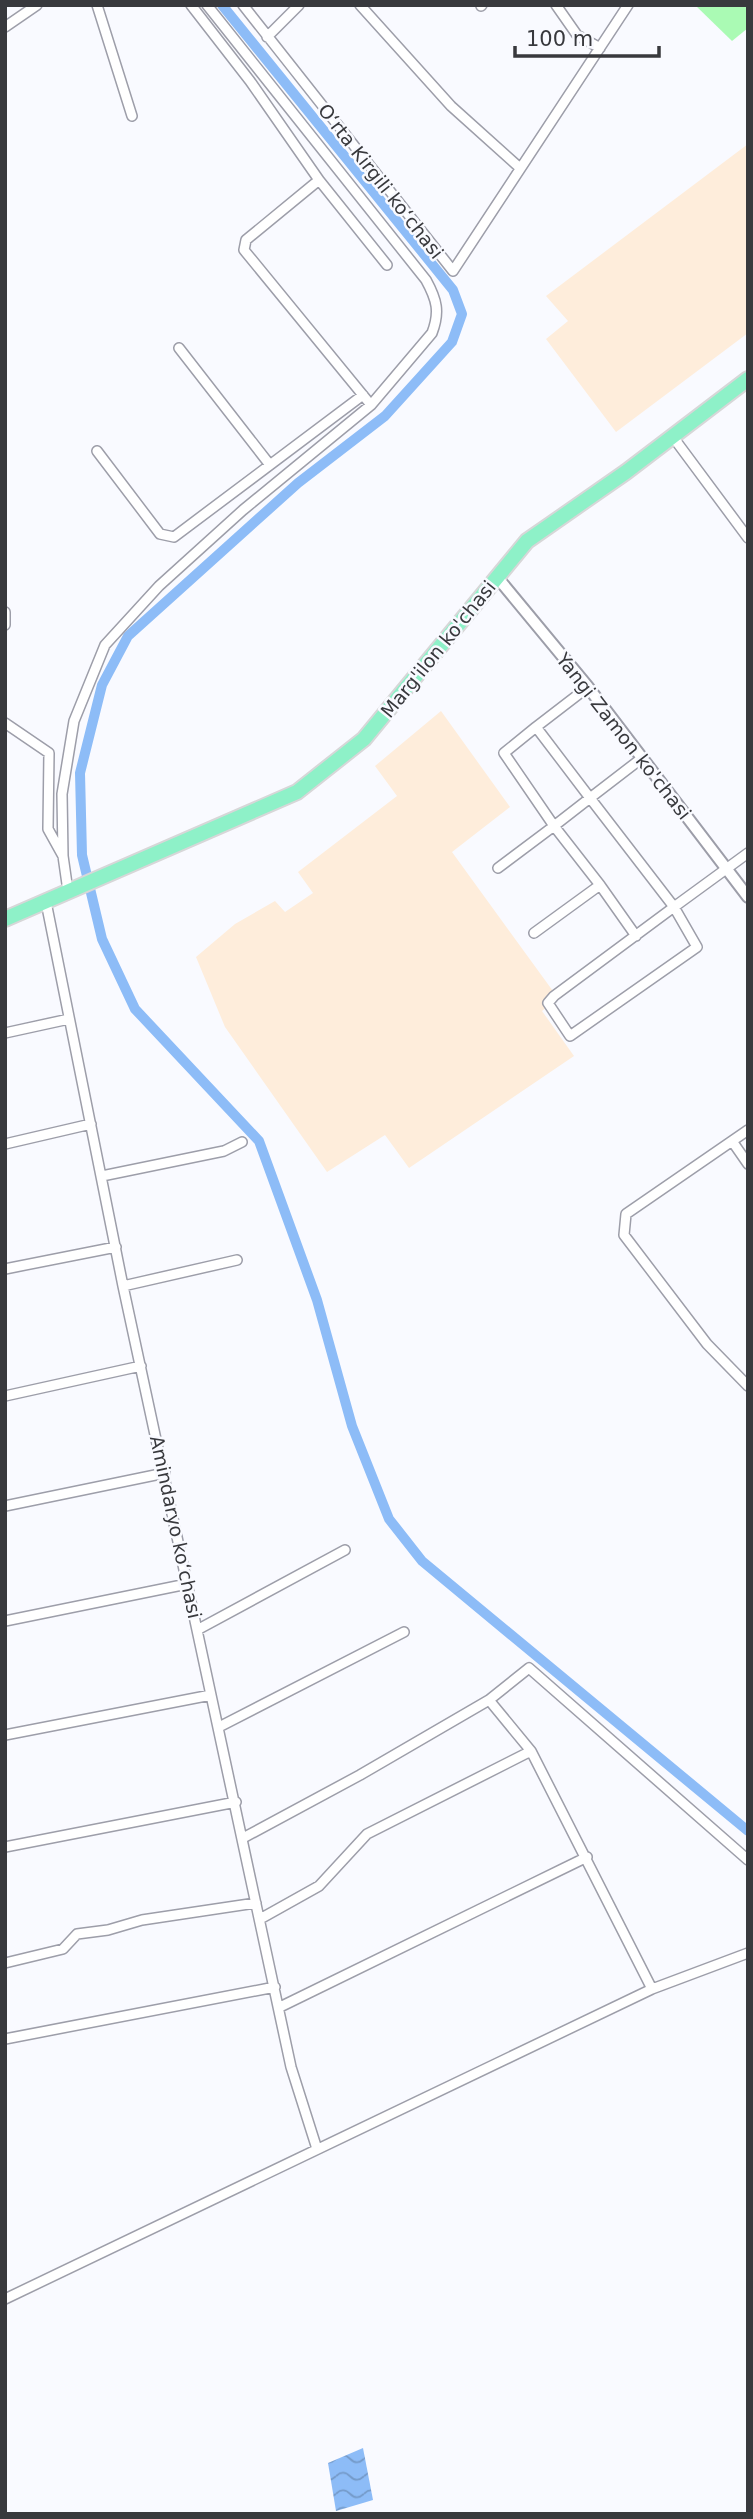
<svg xmlns="http://www.w3.org/2000/svg" width="753" height="2519" font-family="'DejaVu Sans',sans-serif">
<style>
.education{fill:#feeddb}
.pitch{fill:#aafab4}
.water{fill:url(#water-waves)}
.lines{fill:none;stroke-linecap:round;stroke-linejoin:round}
.canal{stroke:#8dbcf7;stroke-width:10}
.minor-casing{stroke:#9d9ea9;stroke-width:12}
.tertiary-casing{stroke:#9d9ea9;stroke-width:14}
.primary-casing{stroke:#d7d7d8;stroke-width:18}
.minor{stroke:#fff;stroke-width:9}
.tertiary{stroke:#fff;stroke-width:10}
.primary{stroke:#8ef1c8;stroke-width:14}
.labels{text-anchor:middle;stroke-width:5;stroke-linejoin:round;paint-order:stroke}
.street-label{font-size:19px;fill:#38393d;stroke:#f9faff}
</style>
<defs>
<pattern id="water-waves" width="16" height="10" patternUnits="userSpaceOnUse" patternTransform="scale(1.75)"><rect width="16" height="10" fill="#8dbcf7"/><path d="M0 5q4-4 8 0t8 0" fill="none" stroke="#749ac9"/></pattern>
</defs>
<rect width="100%" height="100%" fill="#f9faff"/>
<!-- education -->
<path class="education" d="M748 144V333L616 432 546 339 568 321 546 296Z
M441 711 510 807 452 852 558 998 542 1011 574 1056 409 1168 385 1135 327 1172 225 1027 196 957 235 924 275 901 285 912 313 893 298 872 397 796 375 766Z"/>
<!-- pitch -->
<path class="pitch" d="M695 5H748V28L732 41Z"/>
<!-- water -->
<path class="water" d="M363 2448 373 2500 336 2511 328 2463Z"/>
<g class="lines">
<!-- canal -->
<path class="canal" d="M222 5 453 290 462 314 452 342 385 416 298 483 128 636 102 685 80 773 82 855 102 939 135 1009 259 1141 317 1300 352 1426 389 1519 422 1561 748 1831"/>
<!-- minor casing -->
<g class="minor-casing">
<path id="minor" d="M97 5 132 116
M191 5 250 81 319 180 246 240 244 250 371 405
M243 5 453 271 628 5
M360 5 451 106 520 168
M556 5 577 35 600 48
M481 6 482 5
M5 27 37 5
M267 37 299 5
M319 180 387 265
M179 348 270 465
M673 437 748 538
M97 451 160 534 174 537 363 395
M5 612V625
M5 723 49 753 48 829 63 856 68 891
M536 727 588 687
M63 856 62 794 74 721 105 645 159 586 243 510 371 405 432 333C440 312 437 300 426 280L207 5
M498 868 554 826 504 753 536 727 590 798 642 758
M600 885 636 936
M46 902 123 1286 291 2067 317 2149
M534 933 600 885 554 826 590 798 674 907 554 996 548 1003 570 1036 697 947 674 907 748 853
M5 1033 69 1019
M748 1130 626 1214 624 1235 707 1344 748 1386
M732 1141 748 1164
M5 1144 91 1124
M102 1176 224 1151 242 1142
M5 1269 116 1247
M123 1286 237 1260
M5 1396 141 1366
M5 1506 165 1473
M5 1621 187 1584
M197 1630 345 1550
M219 1727 404 1632
M5 1735 211 1695
M243 1838 360 1775 489 1700
M5 1847 236 1802
M260 1919 319 1886 367 1834 531 1751
M5 1963 63 1949 77 1934 108 1930 142 1920 256 1903
M652 1989 531 1751 489 1700 529 1668 748 1860
M280 2007 587 1857
M5 2039 275 1987
M5 2299 652 1989 748 1953"/>
</g>
<!-- tertiary casing -->
<g class="tertiary-casing">
<path id="tertiary" d="M497 577 588 687 748 897"/>
</g>
<!-- primary casing -->
<g class="primary-casing">
<path id="primary" d="M5 919 297 792 364 739 527 541 626 472 748 379"/>
</g>
<!-- minor -->
<use href="#minor" class="minor"/>
<!-- tertiary -->
<use href="#tertiary" class="tertiary"/>
<!-- primary -->
<use href="#primary" class="primary"/>
</g>
<g class="labels">
<!-- street labels -->
<g class="street-label">
<text transform="translate(381 181) rotate(52)" y="7">Oʻrta Kirgili koʻchasi</text>
<text transform="translate(438 649) rotate(-51)" y="7">Marg'ilon ko'chasi</text>
<text transform="translate(624 736) rotate(52)" y="7">Yangi Zamon ko'chasi</text>
<text transform="translate(176 1527) rotate(78)" y="7">Amindaryo koʻchasi</text>
</g>
</g>
<!-- border -->
<rect width="753" height="2519" fill="none" stroke="#38393d" stroke-width="14"/>
<!-- scale -->
<path d="M515 46v10h144v-10" fill="none" stroke="#38393d" stroke-width="3.5"/>
<text x="526" y="46" font-size="21" fill="#38393d" stroke="#f9faff" stroke-width="5" paint-order="stroke">100 m</text>
</svg>
